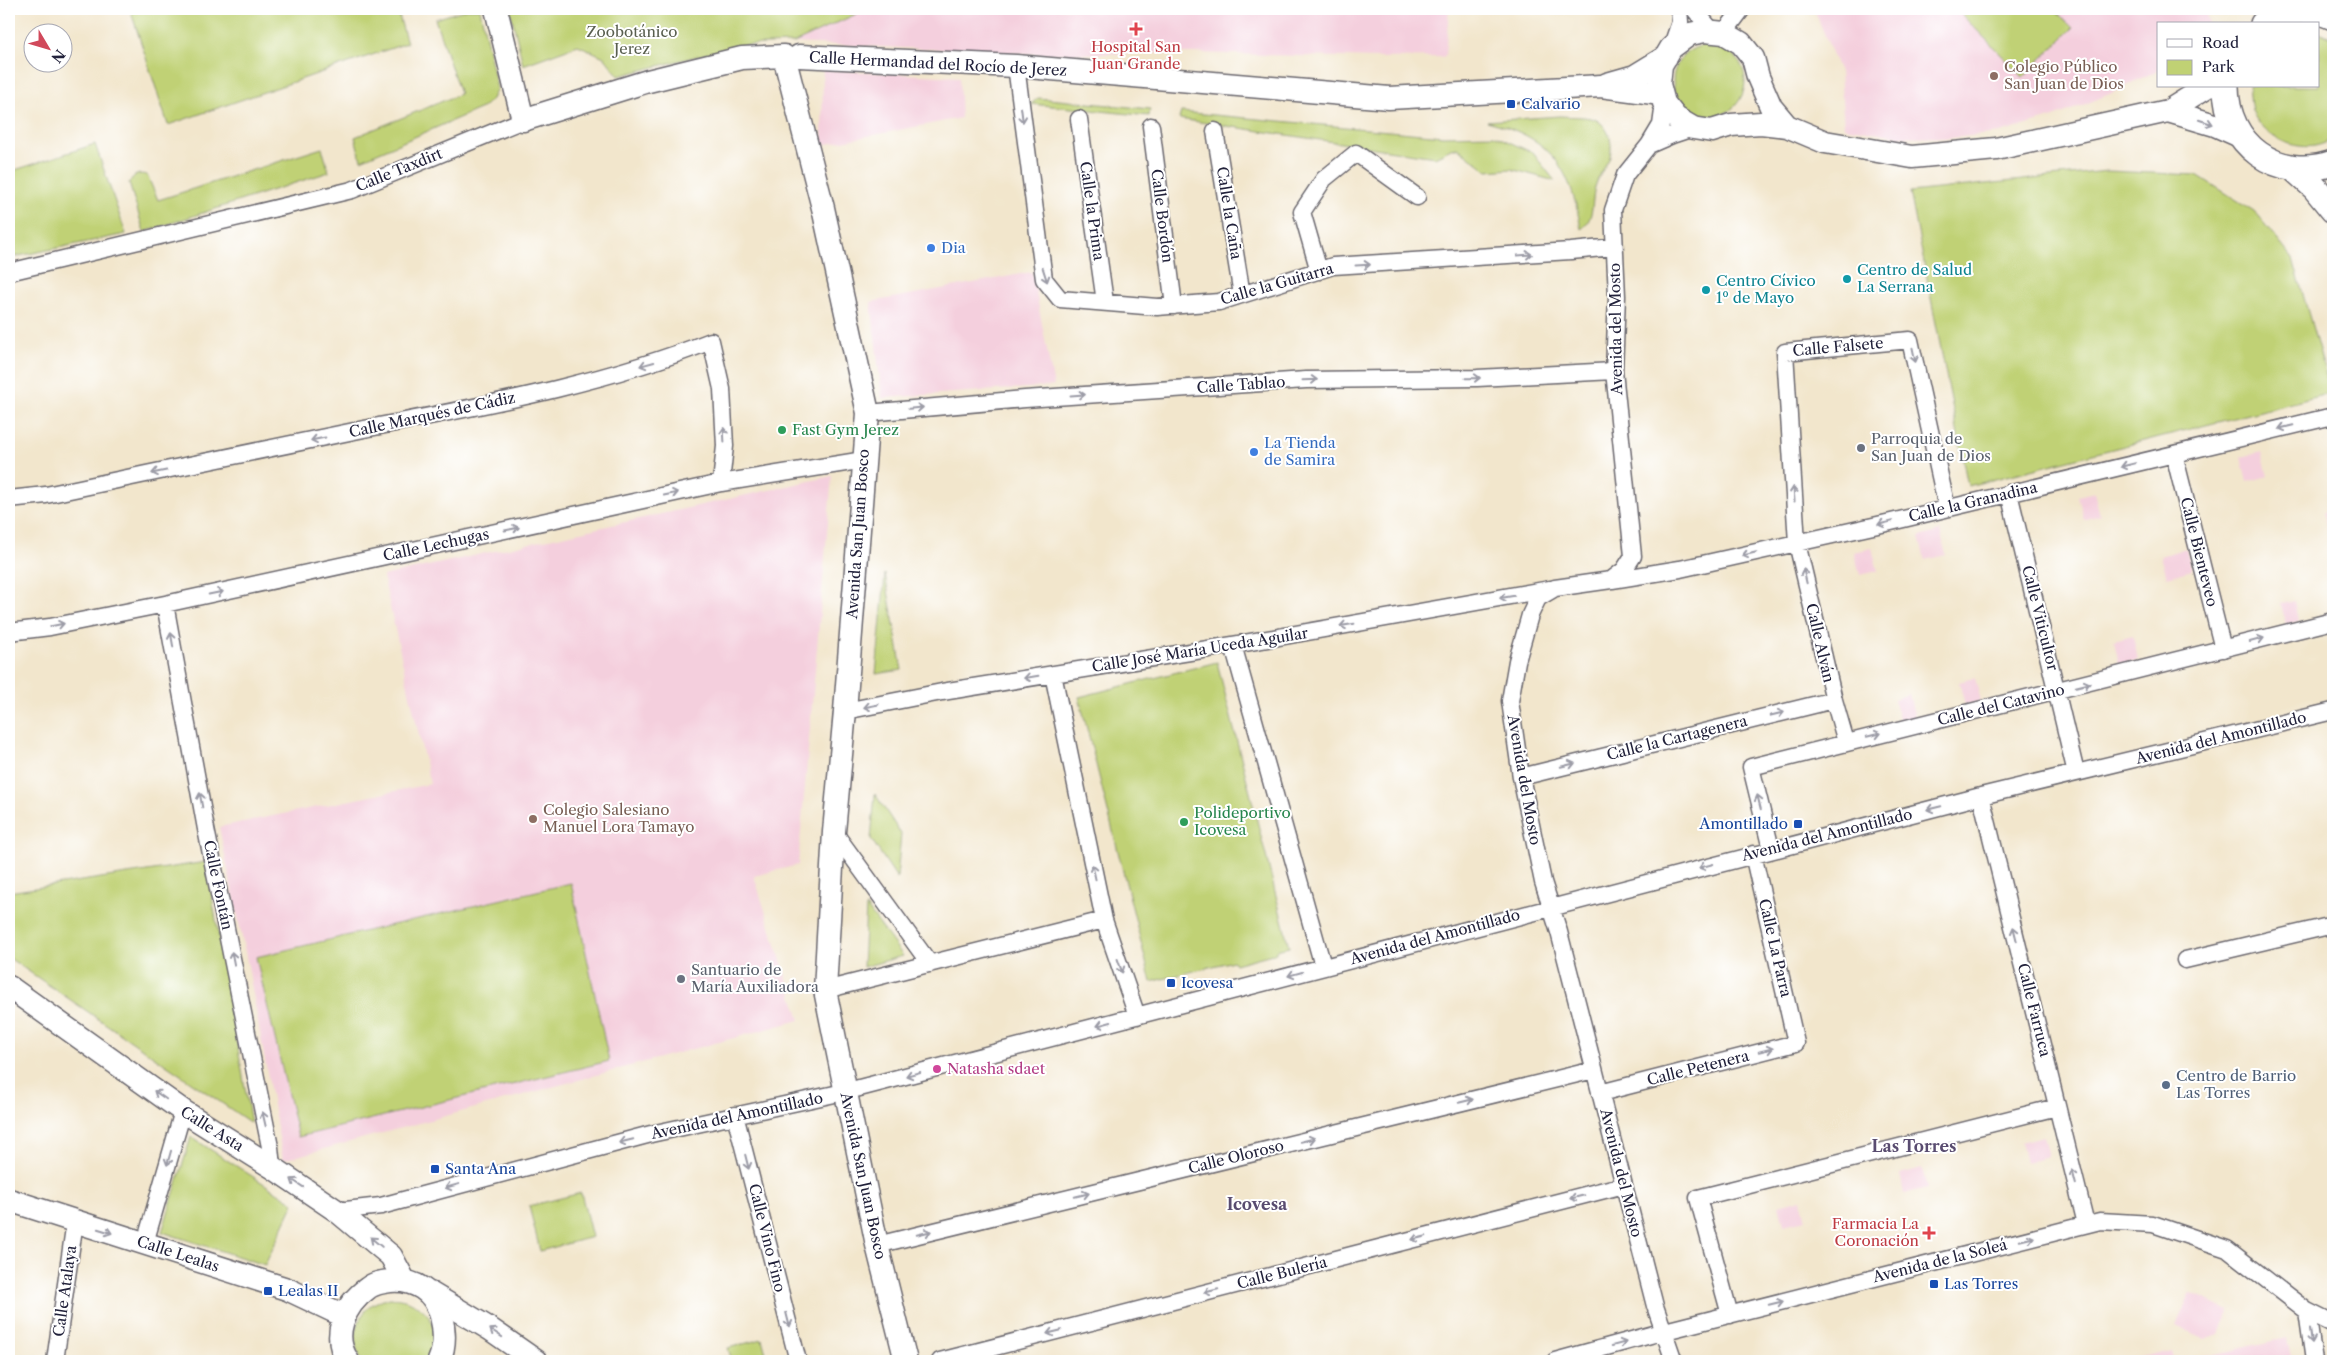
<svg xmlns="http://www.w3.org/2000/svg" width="2342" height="1370" font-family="'Libre Caslon Text',serif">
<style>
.built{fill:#f4cfdd}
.green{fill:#c0d174;stroke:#717a58}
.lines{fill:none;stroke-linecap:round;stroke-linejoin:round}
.street-casing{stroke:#6b676e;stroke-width:19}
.secondary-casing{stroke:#6b676e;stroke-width:25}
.primary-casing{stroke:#6b676e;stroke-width:28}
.street{stroke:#fff;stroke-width:16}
.secondary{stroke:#fff;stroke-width:22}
.primary{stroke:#fff;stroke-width:25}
.oneway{stroke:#9c9ca7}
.health-dot{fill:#e0444e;stroke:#fff;stroke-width:2}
.education-dot{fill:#8d6e63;stroke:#fff;stroke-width:2}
.transit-dot{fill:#1a4fb4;stroke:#fff;stroke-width:2}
.shop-dot{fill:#3f7fe0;stroke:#fff;stroke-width:2}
.culture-dot{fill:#0f9aa8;stroke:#fff;stroke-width:2}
.leisure-dot{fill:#2e9e5b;stroke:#fff;stroke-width:2}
.worship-dot{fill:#6b7280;stroke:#fff;stroke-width:2}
.hotel-dot{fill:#d1479c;stroke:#fff;stroke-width:2}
.service-dot{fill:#5c6f8a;stroke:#fff;stroke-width:2}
.labels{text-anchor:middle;stroke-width:4;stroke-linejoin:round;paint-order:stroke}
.park-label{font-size:15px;fill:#595f4f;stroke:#fff}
.health-label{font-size:15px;fill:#be3a42;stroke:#fff}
.street-label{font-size:15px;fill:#22223b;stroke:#fff}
.education-label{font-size:15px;fill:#785e54;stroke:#fff;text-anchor:start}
.transit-label{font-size:15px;fill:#164399;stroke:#fff;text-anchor:start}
.shop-label{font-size:15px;fill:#366cbe;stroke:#fff;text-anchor:start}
.culture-label{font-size:15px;fill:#0d838f;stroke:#fff;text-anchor:start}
.leisure-label{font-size:15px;fill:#27864d;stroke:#fff;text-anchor:start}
.worship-label{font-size:15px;fill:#5b616d;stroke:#fff;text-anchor:start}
.hotel-label{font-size:15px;fill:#b23c85;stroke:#fff;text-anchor:start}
.service-label{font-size:15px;fill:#4e5e75;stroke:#fff;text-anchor:start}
.neighbourhood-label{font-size:16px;font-weight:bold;fill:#594c70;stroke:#fff}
</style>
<rect width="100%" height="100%" fill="#fff"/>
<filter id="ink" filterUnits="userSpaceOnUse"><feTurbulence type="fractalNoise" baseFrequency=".02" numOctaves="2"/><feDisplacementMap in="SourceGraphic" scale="10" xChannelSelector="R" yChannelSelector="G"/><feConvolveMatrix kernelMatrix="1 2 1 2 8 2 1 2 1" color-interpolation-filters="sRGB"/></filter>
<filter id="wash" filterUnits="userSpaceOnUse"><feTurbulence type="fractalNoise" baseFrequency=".0096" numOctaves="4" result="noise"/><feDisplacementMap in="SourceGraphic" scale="20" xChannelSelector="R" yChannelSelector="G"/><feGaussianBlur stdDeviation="1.12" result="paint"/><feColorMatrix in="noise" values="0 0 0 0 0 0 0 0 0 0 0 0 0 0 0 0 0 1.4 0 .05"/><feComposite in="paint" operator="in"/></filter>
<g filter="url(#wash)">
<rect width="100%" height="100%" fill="#f2e6cc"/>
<!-- built -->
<path class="built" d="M867 9H1449L1445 57 1378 58 1193 53 1037 54 794 43Z
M1814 9H2204L2209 24H2158V70L2112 93 2054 117 2000 133 1949 138 1897 136 1844 127 1840 72Z
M823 70 959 77 961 118 822 145Z
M1032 272 1054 386 882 398 871 302Z
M2262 452 2268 476 2247 482 2241 457Z
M832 476 798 865 754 876 800 1020 283 1160 248 966 219 827 430 784 383 576Z
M2094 492 2100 515 2084 520 2078 496Z
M2333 510V534L2329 535 2323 513Z
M1940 531 1946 555 1925 560 1919 537Z
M1872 548 1878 571 1860 575 1854 552Z
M2186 548 2192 570 2167 577 2161 556Z
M2295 601 2299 621 2286 625 2281 604Z
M2133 636 2138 660 2119 664 2114 641Z
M1975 678 1981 701 1965 705 1959 682Z
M1909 694 1915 718 1900 722 1894 699Z
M2043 1136 2048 1157 2026 1163 2021 1142Z
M1922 1168 1927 1188 1904 1194 1900 1174Z
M1801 1199 1806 1220 1784 1225 1779 1205Z
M2190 1293 2229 1311 2219 1334 2205 1339 2176 1326Z
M2287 1338 2292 1361H2184Z
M2172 1351 2175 1361H2127Z"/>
<!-- green -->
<path class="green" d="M130 9H397L407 43 168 125Z
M467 9H480L497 88 492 99 484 107 361 160 355 137 460 94 435 19Z
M510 9H867L794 43 741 45 619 76 604 57 578 45 523 65Z
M1956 9H2054L2073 28 2023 77Z
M2318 32 2333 38V140C2327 142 2321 145 2315 146 2290 150 2260 134 2252 110 2250 103 2250 93 2249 86H2318Z
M1673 81a36 36 0 1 1 72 0a36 36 0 1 1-72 0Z
M1038 98 1150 109 1149 116 1031 104Z
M1181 112 1443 136 1494 135 1533 153 1555 181 1511 169 1488 171 1458 148 1451 149 1435 157 1179 119Z
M1560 116C1570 117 1582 116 1591 118 1608 122 1615 144 1609 159 1604 169 1598 176 1595 187 1591 201 1595 220 1581 229 1570 166 1551 138 1487 121Z
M95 144 126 234 9 258V172Z
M322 148 329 172 144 232 129 183C134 174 138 173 147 175L158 200Z
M2107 171 2197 175 2254 211 2293 259 2331 393 1968 486 1910 192Z
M885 574 902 670 876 674Z
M1217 662 1289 947 1276 950V953L1235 964 1233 961 1151 982 1079 697Z
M875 794 901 834 897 878 871 839Z
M206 862 251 1123 9 958V892Z
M571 883 609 1061 298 1137 256 957Z
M866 906 903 956 863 967Z
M191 1137 294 1203 265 1265 162 1232Z
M581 1193 592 1237 540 1251 529 1206Z
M390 1298C426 1299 447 1328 427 1361H363C350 1347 355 1320 369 1307 374 1302 383 1300 390 1298Z
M762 1339 768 1361H732L728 1348Z"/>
</g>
<g filter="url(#ink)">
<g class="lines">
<!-- street casing -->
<g class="street-casing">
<path id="street" d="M1694 9 1713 32
M1724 33 1742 9
M1671 48 1680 22 1679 9
M1016 66 1044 279 1060 299 1157 307 1219 302 1333 266 1571 251 1614 247
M1664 103 1661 125 1649 145 1625 175 1613 210 1617 296 1614 371 1633 556 1624 570 1611 580 1555 588 1538 598 1530 615 1517 661 1510 701 1521 777 1543 882 1559 932 1655 1306 1674 1361
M1079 119 1105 302
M1151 126 1174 306
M1215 131 1242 295
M1649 145 1672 135 1693 128
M1319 271 1302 212 1324 179 1356 153 1417 197
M9 272 352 190 523 120
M868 413 1025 399 1306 380 1477 378 1614 371
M2174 454 2223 649
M2009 493 2076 773
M9 499 46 495C152 473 258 450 364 429 480 406 600 385 711 341L722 389 725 446 721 483
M1612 580 1680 569 1891 522 2333 416
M165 604 206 829 270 1147 272 1167
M9 632 50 627 165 604 721 483 864 460
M1233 645 1323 966
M1053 674 1104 920 1137 1016
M845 711 942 692 1233 645 1550 589
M1846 742 1834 700 1797 543 1785 352 1910 340 1947 508
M1521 777 1834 700
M1981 796 2086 1224
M834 832 930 964
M1771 849 1751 767 2333 621
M2185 960 2333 925
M825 990 1104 920
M1600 1093 1796 1043 1753 854
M735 1115 798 1361
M337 1211 381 1206 651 1134 844 1092 1981 796 2333 711
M145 1243 183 1111
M877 1245 1594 1070
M2307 1311 2314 1361
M1730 1315 1698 1198 2057 1107
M55 1361 75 1221
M940 1361 1624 1185
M1555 1361 1665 1331 2100 1221 2153 1224 2227 1249 2307 1311 2333 1324"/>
</g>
<!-- secondary casing -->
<g class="secondary-casing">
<path id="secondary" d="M496 9 523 120 648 81 742 58 784 56 823 208 868 413 845 711 834 832 825 990 877 1245 906 1361
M799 56 1016 66 1389 98 1601 86 1661 94
M1607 84 1635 76 1666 57
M2168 111 2215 125 2242 137
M1787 126 1771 107 1758 77 1753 58 1741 43 1724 33 1705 31 1690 34 1671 48 1661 65 1659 84 1664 103 1676 118 1693 128 1712 131 1731 125 1761 123 1787 126 1825 142 1912 157 1996 149 2168 111 2208 86
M9 987 183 1111 272 1167 337 1211 391 1256 404 1280
M9 1200 287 1289 344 1316
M430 1293 490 1329 536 1361
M348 1361C331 1336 344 1305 368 1288 374 1283 382 1282 390 1281 414 1279 435 1291 441 1316 445 1331 445 1347 439 1361"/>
</g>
<!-- primary casing -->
<g class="primary-casing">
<path id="primary" d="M2263 24C2282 11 2311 6 2333 17
M2226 86C2226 145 2277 182 2333 163
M2293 168 2315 188 2333 210"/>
</g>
<!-- street -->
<use href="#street" class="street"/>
<!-- secondary -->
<use href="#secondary" class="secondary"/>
<!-- primary -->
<use href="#primary" class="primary"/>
</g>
<!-- one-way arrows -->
<defs><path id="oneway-shaft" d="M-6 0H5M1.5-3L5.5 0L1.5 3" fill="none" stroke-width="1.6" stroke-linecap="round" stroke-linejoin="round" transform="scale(1.25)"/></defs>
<g class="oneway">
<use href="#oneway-shaft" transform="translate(1022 115) rotate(83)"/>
<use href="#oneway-shaft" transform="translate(2206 122) rotate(18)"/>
<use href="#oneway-shaft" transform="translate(1525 255) rotate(-4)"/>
<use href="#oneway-shaft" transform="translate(1363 265) rotate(-3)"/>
<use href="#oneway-shaft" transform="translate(1045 275) rotate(72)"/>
<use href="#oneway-shaft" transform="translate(1914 355) rotate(78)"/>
<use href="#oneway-shaft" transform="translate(647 364) rotate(165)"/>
<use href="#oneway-shaft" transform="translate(1473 378) rotate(-1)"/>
<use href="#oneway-shaft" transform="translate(1310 380) rotate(-2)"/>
<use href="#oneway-shaft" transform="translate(1078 395) rotate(-4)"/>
<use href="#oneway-shaft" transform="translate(916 408) rotate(-5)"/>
<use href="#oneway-shaft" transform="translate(2286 427) rotate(167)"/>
<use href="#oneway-shaft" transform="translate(724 435) rotate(-93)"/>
<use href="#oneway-shaft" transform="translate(318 439) rotate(168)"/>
<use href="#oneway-shaft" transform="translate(2128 465) rotate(167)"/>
<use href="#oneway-shaft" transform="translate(159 472) rotate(169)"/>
<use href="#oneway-shaft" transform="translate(671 494) rotate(-12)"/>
<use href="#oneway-shaft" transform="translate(1794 494) rotate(-94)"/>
<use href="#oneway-shaft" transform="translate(1885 523) rotate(167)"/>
<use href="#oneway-shaft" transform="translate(512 529) rotate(-12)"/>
<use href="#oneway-shaft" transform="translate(1749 554) rotate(167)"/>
<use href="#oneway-shaft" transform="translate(1805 576) rotate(-103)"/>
<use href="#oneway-shaft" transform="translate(216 593) rotate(-12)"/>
<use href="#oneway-shaft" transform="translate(1507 597) rotate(170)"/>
<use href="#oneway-shaft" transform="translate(57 625) rotate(-11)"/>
<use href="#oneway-shaft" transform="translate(1347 625) rotate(170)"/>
<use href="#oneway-shaft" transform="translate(172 640) rotate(-100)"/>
<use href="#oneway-shaft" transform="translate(2257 640) rotate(-15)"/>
<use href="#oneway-shaft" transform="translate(1031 677) rotate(171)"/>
<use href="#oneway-shaft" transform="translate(2083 685) rotate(-14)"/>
<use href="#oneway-shaft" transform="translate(871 706) rotate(169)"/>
<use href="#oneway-shaft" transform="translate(1777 714) rotate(-14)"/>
<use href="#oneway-shaft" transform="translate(1874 735) rotate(-14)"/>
<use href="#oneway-shaft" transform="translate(1568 765) rotate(-14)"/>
<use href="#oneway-shaft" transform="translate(201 800) rotate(-100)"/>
<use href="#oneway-shaft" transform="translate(1759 802) rotate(-104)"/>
<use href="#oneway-shaft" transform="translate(1934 808) rotate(166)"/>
<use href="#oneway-shaft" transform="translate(1706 866) rotate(165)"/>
<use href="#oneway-shaft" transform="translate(1094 872) rotate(-102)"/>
<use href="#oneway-shaft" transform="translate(2015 934) rotate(-104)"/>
<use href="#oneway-shaft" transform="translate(233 959) rotate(-101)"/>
<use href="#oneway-shaft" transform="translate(1120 966) rotate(71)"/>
<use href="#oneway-shaft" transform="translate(1295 974) rotate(165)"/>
<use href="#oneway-shaft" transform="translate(1104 1024) rotate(165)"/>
<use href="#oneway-shaft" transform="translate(1766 1050) rotate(-14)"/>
<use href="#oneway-shaft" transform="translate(913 1074) rotate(165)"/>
<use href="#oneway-shaft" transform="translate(160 1095) rotate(-145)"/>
<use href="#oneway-shaft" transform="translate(1466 1101) rotate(-14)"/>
<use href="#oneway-shaft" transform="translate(264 1119) rotate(-103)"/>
<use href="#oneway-shaft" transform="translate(1308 1140) rotate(-14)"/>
<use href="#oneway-shaft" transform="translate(626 1141) rotate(166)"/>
<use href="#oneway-shaft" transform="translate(169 1158) rotate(106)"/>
<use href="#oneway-shaft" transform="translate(747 1162) rotate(76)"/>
<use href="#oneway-shaft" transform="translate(2074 1177) rotate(-104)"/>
<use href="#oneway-shaft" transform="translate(297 1183) rotate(-146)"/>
<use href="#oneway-shaft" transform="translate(452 1186) rotate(165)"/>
<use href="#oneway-shaft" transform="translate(1082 1195) rotate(-14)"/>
<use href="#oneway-shaft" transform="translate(1577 1197) rotate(166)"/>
<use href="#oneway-shaft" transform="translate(105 1231) rotate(17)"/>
<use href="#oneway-shaft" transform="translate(924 1233) rotate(-14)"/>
<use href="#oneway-shaft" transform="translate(1419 1238) rotate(166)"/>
<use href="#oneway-shaft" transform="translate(2027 1239) rotate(-14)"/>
<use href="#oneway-shaft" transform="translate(376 1242) rotate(-140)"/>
<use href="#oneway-shaft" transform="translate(1211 1291) rotate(166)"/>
<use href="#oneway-shaft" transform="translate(1776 1303) rotate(-14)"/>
<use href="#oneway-shaft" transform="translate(788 1320) rotate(76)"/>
<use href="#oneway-shaft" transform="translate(1054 1332) rotate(166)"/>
<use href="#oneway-shaft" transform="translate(496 1333) rotate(-146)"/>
<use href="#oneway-shaft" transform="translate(2311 1336) rotate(82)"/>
<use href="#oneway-shaft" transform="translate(1619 1344) rotate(-15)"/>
</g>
</g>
<!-- markers -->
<g class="health-dot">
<path d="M1133.5 21.5h5v5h5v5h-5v5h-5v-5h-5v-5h5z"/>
<path d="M1926.5 1225.5h5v5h5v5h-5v5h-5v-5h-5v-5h5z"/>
</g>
<g class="education-dot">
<circle cx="1994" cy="76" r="5"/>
<circle cx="533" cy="819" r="5"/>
</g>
<g class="transit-dot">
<rect x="1506" y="99" width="10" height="10" rx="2.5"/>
<rect x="1793" y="819" width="10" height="10" rx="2.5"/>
<rect x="1166" y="978" width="10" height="10" rx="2.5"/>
<rect x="430" y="1164" width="10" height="10" rx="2.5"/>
<rect x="1929" y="1279" width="10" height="10" rx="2.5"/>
<rect x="263" y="1286" width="10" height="10" rx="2.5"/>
</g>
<g class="shop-dot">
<circle cx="931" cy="248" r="5"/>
<circle cx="1254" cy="452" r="5"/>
</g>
<g class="culture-dot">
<circle cx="1847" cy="279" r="5"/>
<circle cx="1706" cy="290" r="5"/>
</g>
<g class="leisure-dot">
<circle cx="782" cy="430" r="5"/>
<circle cx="1184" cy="822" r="5"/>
</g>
<g class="worship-dot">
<circle cx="1861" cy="448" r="5"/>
<circle cx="681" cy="979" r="5"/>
</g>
<circle class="hotel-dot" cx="937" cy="1069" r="5"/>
<circle class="service-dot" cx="2166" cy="1085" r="5"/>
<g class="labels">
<!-- park labels -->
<g class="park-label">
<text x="632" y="37">Zoobotánico<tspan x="632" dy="17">Jerez</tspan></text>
</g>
<!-- health labels -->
<g class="health-label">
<text x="1136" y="52">Hospital San<tspan x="1136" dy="17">Juan Grande</tspan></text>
<text x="1919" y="1229" text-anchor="end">Farmacia La<tspan x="1919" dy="17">Coronación</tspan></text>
</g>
<!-- street labels -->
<g class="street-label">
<text transform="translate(938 64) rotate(3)" y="5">Calle Hermandad del Rocío de Jerez</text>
<text transform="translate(399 170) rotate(-22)" y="5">Calle Taxdirt</text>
<text transform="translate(1092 211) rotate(82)" y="5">Calle la Prima</text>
<text transform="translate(1229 213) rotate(81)" y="5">Calle la Caña</text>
<text transform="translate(1162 216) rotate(83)" y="5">Calle Bordón</text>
<text transform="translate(1277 284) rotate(-16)" y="5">Calle la Guitarra</text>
<text transform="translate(1616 329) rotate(-91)" y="5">Avenida del Mosto</text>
<text transform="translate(1838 347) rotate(-5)" y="5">Calle Falsete</text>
<text transform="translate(1241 385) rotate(-4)" y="5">Calle Tablao</text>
<text transform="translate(432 415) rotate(-12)" y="5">Calle Marqués de Cádiz</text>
<text transform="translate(1973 502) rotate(-13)" y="5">Calle la Granadina</text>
<text transform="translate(858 534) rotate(-86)" y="5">Avenida San Juan Bosco</text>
<text transform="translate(436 545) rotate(-12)" y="5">Calle Lechugas</text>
<text transform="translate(2199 552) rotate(76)" y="5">Calle Bienteveo</text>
<text transform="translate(2040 618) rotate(76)" y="5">Calle Viticultor</text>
<text transform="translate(1820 643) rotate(77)" y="5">Calle Alván</text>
<text transform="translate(1200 650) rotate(-9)" y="5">Calle José María Uceda Aguilar</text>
<text transform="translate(2001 705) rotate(-14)" y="5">Calle del Catavino</text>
<text transform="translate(1677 738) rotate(-14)" y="5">Calle la Cartagenera</text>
<text transform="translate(2221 738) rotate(-14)" y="5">Avenida del Amontillado</text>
<text transform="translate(1524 780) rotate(80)" y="5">Avenida del Mosto</text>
<text transform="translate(1827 835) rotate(-14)" y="5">Avenida del Amontillado</text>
<text transform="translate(218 885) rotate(78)" y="5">Calle Fontán</text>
<text transform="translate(1435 937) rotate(-15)" y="5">Avenida del Amontillado</text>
<text transform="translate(1775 948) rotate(77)" y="5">Calle La Parra</text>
<text transform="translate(2034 1010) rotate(76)" y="5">Calle Farruca</text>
<text transform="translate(1698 1068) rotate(-14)" y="5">Calle Petenera</text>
<text transform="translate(737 1116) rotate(-12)" y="5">Avenida del Amontillado</text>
<text transform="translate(212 1129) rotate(32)" y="5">Calle Asta</text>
<text transform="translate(1236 1157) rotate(-14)" y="5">Calle Oloroso</text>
<text transform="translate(1621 1173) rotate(76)" y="5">Avenida del Mosto</text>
<text transform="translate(863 1176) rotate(78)" y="5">Avenida San Juan Bosco</text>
<text transform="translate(767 1238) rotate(76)" y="5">Calle Vino Fino</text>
<text transform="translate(178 1254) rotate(18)" y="5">Calle Lealas</text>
<text transform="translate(1940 1261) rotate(-14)" y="5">Avenida de la Soleá</text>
<text transform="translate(1282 1273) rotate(-14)" y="5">Calle Bulería</text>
<text transform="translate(65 1291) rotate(-82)" y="5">Calle Atalaya</text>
</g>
<!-- education labels -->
<g class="education-label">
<text x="2004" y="72">Colegio Público<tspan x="2004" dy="17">San Juan de Dios</tspan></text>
<text x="543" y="815">Colegio Salesiano<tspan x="543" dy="17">Manuel Lora Tamayo</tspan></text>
</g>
<!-- transit labels -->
<g class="transit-label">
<text x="1521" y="109">Calvario</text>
<text x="1788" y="829" text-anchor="end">Amontillado</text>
<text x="1181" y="988">Icovesa</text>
<text x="445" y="1174">Santa Ana</text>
<text x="1944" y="1289">Las Torres</text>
<text x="278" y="1296">Lealas II</text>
</g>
<!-- shop labels -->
<g class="shop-label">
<text x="941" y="253">Dia</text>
<text x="1264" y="448">La Tienda<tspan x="1264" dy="17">de Samira</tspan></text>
</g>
<!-- culture labels -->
<g class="culture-label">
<text x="1857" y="275">Centro de Salud<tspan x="1857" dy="17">La Serrana</tspan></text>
<text x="1716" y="286">Centro Cívico<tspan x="1716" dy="17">1º de Mayo</tspan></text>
</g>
<!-- leisure labels -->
<g class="leisure-label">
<text x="792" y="435">Fast Gym Jerez</text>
<text x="1194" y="818">Polideportivo<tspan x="1194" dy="17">Icovesa</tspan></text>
</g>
<!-- worship labels -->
<g class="worship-label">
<text x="1871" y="444">Parroquia de<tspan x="1871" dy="17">San Juan de Dios</tspan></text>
<text x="691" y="975">Santuario de<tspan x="691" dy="17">María Auxiliadora</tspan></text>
</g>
<!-- hotel labels -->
<g class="hotel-label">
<text x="947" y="1074">Natasha sdaet</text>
</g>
<!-- service labels -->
<g class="service-label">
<text x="2176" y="1081">Centro de Barrio<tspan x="2176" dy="17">Las Torres</tspan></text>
</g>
<!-- neighbourhood labels -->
<g class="neighbourhood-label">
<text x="1914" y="1152">Las Torres</text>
<text x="1257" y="1210">Icovesa</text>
</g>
</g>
<!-- margin -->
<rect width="2342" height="1370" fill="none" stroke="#fff" stroke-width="30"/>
<!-- legend -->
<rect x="2157" y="22" width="162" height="65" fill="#ffffff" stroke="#a7a7b1"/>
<rect x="2167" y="39" width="25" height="8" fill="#ffffff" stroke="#a7a7b1"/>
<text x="2202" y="48" font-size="15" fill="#22223b">Road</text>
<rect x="2167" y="60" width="25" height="15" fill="#c0d174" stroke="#a7a7b1"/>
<text x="2202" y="72" font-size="15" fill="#22223b">Park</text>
<!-- north arrow -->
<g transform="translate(48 48) rotate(128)"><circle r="24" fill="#ffffff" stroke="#a7a7b1"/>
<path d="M0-4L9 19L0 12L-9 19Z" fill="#d1495b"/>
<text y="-8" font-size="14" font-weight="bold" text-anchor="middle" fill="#22223b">N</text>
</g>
</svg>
